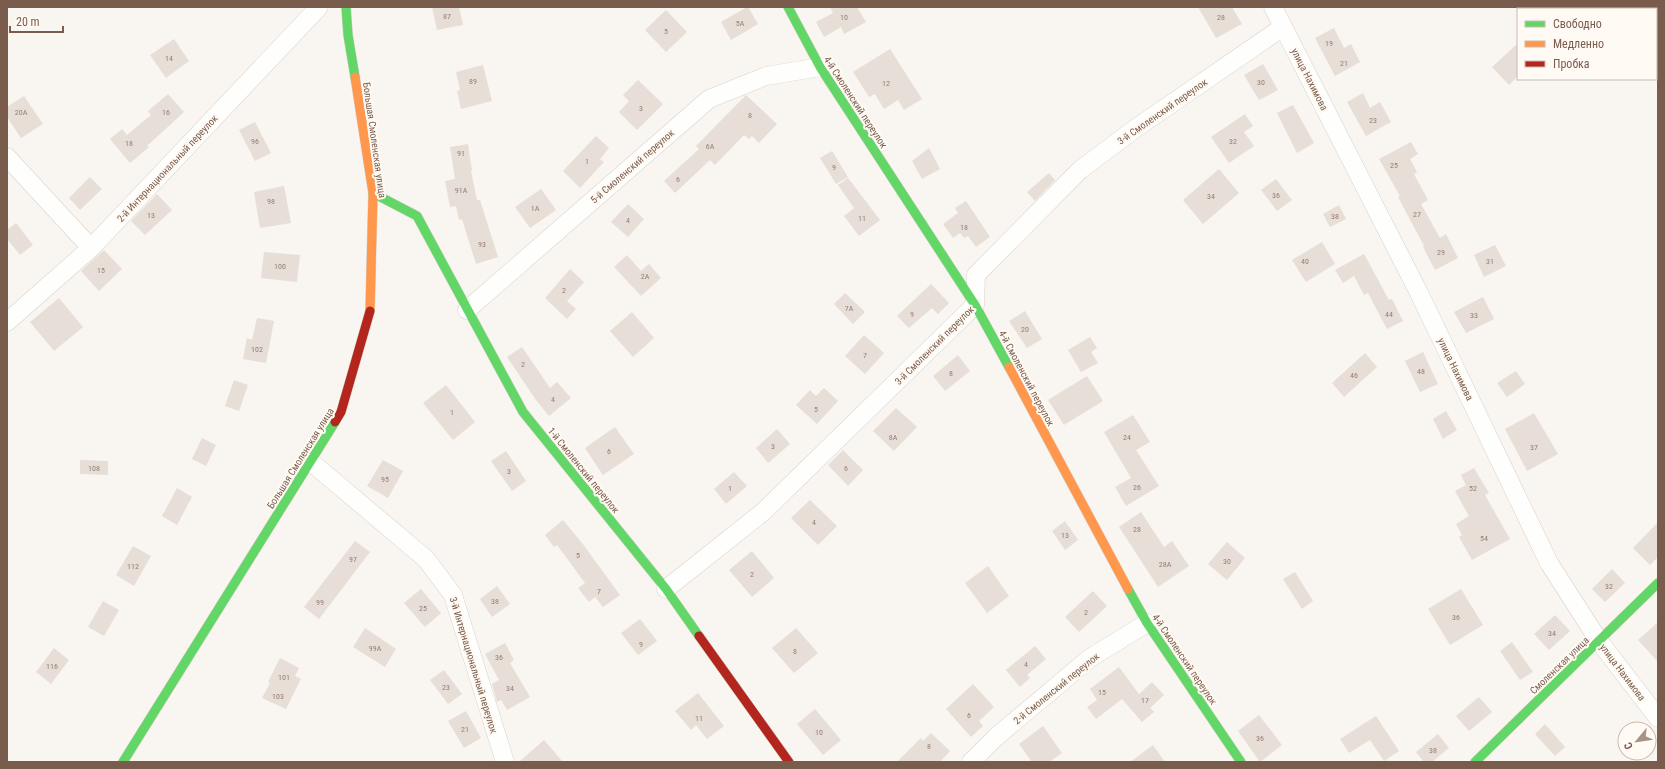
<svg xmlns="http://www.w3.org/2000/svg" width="1665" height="769" font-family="'Roboto Condensed',sans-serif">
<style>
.building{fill:#e6ded7}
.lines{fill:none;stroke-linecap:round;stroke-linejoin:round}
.street-casing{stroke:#d7d1cb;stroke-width:19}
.fast-casing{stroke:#d9d2cb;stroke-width:10}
.slow-casing{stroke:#d9d2cb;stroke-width:10}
.jam-casing{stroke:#d9d2cb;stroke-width:10}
.street{stroke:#fefefd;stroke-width:18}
.fast{stroke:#63d668;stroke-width:9}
.slow{stroke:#ff974d;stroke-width:9}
.jam{stroke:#b3261e;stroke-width:9}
.labels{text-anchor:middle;stroke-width:4;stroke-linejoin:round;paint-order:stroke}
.number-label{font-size:8px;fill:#977e72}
.street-label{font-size:10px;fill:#7a5c4d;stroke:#fffaf3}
</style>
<rect width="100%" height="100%" fill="#f9f5f0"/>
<!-- building -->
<path class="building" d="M432 7H459L463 25 437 30Z
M747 7H748L758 24 731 40 721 22Z
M830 7H857L866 22 844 34 841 27 824 37 816 22 833 13Z
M1198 7H1232L1242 24 1216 38Z
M666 10 687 32 666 52 645 30Z
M1334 28 1344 48 1351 44 1360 62 1335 76 1315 38Z
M174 39 189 61 166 78 150 55Z
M1518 43V76L1509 85 1492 67Z
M890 49 922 99 904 110 898 100 884 109 875 94 869 97 853 72Z
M1263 64 1278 90 1259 100 1244 75Z
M483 65 492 101 461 109 457 91 460 90 456 72Z
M638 80 663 104 637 130 619 112 629 101 623 95Z
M1363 93 1370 108 1380 102 1391 122 1366 136 1347 102Z
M168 94 184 112 147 146 149 147 130 163 110 139 122 129 127 135 151 115 148 111Z
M746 95 777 124 759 143 752 136 749 139 744 135 715 165 710 160 675 193 664 181 699 149 696 146Z
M24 96 43 124 21 138 7 117V107Z
M1293 105 1314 143 1297 153 1277 113Z
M1245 114 1253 126 1244 132 1254 146 1229 163 1211 137Z
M255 122 271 153 255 161 239 130Z
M596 136 609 148 600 159 604 162 580 188 563 171Z
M1411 142 1418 154 1410 159 1417 172 1414 174 1428 200 1421 204 1440 238 1446 234 1458 258 1435 270 1423 247 1424 246 1398 197 1400 196 1379 159Z
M468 144 472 170 471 171 477 200H480L498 257 476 264 462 219 459 220 456 206 450 207 445 181 455 179 450 147Z
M929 148 940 169 922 179 912 161Z
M832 151 848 177 836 184 820 158Z
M1219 169 1239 193 1203 224 1183 200Z
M1049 173 1055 180 1035 201 1027 192Z
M90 177 102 189 80 210 69 198Z
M848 178 880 220 859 236 844 216 854 208 838 185Z
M1276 179 1292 200 1277 211 1261 190Z
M284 186 291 223 260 228 254 192Z
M541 189 556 210 530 228 515 207Z
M157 194 172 210 145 235 131 221Z
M966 201 990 237 976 247 968 236 964 238 960 233 953 238 943 224 958 213 955 208Z
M628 204 644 219 628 237 611 222Z
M1339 205 1346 219 1330 227 1323 214Z
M16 223 33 245 20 255 7 239V230Z
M1322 242 1335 264 1306 282 1292 260Z
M1495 245 1506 266 1484 277 1474 255Z
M104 250 122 269 99 291 81 271Z
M264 252 300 255 297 282 261 278Z
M1364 254 1389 300 1392 299 1403 321 1387 329 1368 293 1364 295 1354 276 1343 283 1335 270Z
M627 255 641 271 649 264 661 278 641 296 614 267Z
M570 269 584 282 567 301 576 309 567 319 545 298Z
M931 284 949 303 938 314 932 308 909 328 897 316Z
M845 293 865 312 853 324 834 304Z
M1483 297 1494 319 1466 333 1454 312Z
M59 298 83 327 54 351 30 322Z
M1025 311 1042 339 1027 348 1009 321Z
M632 312 654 338 633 357 610 331Z
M257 318 274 321 266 363 243 359 247 338 252 340Z
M864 335 884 353 865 374 845 356Z
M1090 337 1097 348 1091 352 1098 363 1081 372 1068 350Z
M522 347 550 388 557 382 571 398 549 416 536 400 507 357Z
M1423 352 1438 384 1420 392 1405 361Z
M1365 353 1377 367 1344 397 1332 383Z
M958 355 970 371 945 391 933 376Z
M1516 371 1525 384 1507 397 1497 383Z
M1087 376 1103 401 1064 425 1048 400Z
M234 380 248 385 239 411 225 406Z
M446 385 475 422 453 440 423 403Z
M824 388 838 401 817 424 796 405 810 390 816 396Z
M896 408 917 427 894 451 873 431Z
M1446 411 1457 430 1443 439 1433 419Z
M1534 413 1558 454 1527 471 1505 429Z
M1133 415 1150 442 1136 450 1159 486 1126 506 1115 487 1131 478 1104 432Z
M615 427 634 454 603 475 585 448Z
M777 429 790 444 768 463 756 448Z
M202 438 216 445 206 466 192 459Z
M843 450 863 470 848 486 828 465Z
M506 451 526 481 512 491 491 461Z
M80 460 108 461V475L80 474Z
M383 460 403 471 388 498 367 486Z
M1474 468 1489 493 1485 495 1510 539 1472 560 1459 537 1462 535 1456 524 1469 516 1455 491 1466 485 1461 475Z
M734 472 747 486 726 504 714 489Z
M177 488 192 497 177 525 162 516Z
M810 500 837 526 818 545 791 518Z
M1141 512 1164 547 1172 541 1189 566 1158 587 1119 527Z
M563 520 582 543 620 595 603 607 595 597 589 602 578 588 585 583 557 545 554 547 545 535Z
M1065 521 1078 540 1065 550 1052 531Z
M1658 522V557L1650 565 1633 548Z
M355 541 370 552 319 619 304 607Z
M1227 542 1245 558 1227 580 1208 564Z
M133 546 151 556 134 586 116 575Z
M752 551 774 578 752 597 729 570Z
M988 566 1009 596 987 613 965 583Z
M1612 569 1625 583 1605 602 1592 589Z
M1295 572 1313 601 1302 609 1283 579Z
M497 586 510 604 492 617 480 599Z
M421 589 441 613 425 627 404 603Z
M1461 589 1483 625 1450 645 1428 609Z
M1093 591 1107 606 1079 632 1065 617Z
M103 601 119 610 104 636 88 627Z
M1555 615 1570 631 1549 650 1534 634Z
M640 619 657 641 638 655 621 633Z
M1658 622V662L1638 640Z
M365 628 396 649 385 667 353 647Z
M796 628 818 653 794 673 772 648Z
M1512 642 1533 672 1520 680 1500 651Z
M505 643 514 660 510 663 530 697 507 710 501 700 497 702 492 684 499 680 485 654Z
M1035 646 1046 659 1027 675 1030 678 1020 687 1006 670Z
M54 648 69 660 51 684 36 672Z
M280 658 299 668 295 676 301 679 286 709 262 698 270 683 268 682Z
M1119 667 1139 694 1152 682 1164 695 1150 708 1154 712 1142 722 1122 699 1096 719 1087 707 1097 700 1090 689Z
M444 670 462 694 448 704 430 680Z
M973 684 994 707 979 721 983 726 971 737 946 709Z
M698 693 724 726 707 739 696 725 691 730 675 711Z
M1479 697 1492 712 1469 731 1456 716Z
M815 709 841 740 823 755 797 724Z
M466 711 481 738 464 748 448 721Z
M1259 715 1282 745 1260 762 1238 731Z
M1376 716 1399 751 1384 761 1370 740 1349 753 1340 739Z
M1545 724 1565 747 1555 756 1535 734Z
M1043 726 1062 753 1049 762H1032L1019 744Z
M931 733 950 751 940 762H897L921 738 923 741Z
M1438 734 1449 748 1432 762H1424L1416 752Z
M544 740 563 762H519Z
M1153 745 1165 762H1130Z"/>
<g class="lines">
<!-- street casing -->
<g class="street-casing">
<path id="street" d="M1273 7 1419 293 1549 563 1599 641 1658 718
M7 157 91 248
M467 310 709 99 766 76 820 67
M7 322 91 248 319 7
M311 462 426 559 453 595 505 762
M666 589 763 512 975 305 976 275 1080 170 1136 128 1283 27
M971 762 996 737 1090 658 1147 623"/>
</g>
<!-- fast casing -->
<g class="fast-casing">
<path id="fast" d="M346 7 348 35 355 77
M788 7 820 67 975 305 1009 367
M373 193 417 216 523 412 666 589 699 636
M1128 589 1147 623 1241 762
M123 762 335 422
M1475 762 1658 583"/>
</g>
<!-- slow casing -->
<g class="slow-casing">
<path id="slow" d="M355 77 373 193 370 311
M1009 367 1128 589"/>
</g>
<!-- jam casing -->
<g class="jam-casing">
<path id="jam" d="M335 422 341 412 370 311
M699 636 789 762"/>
</g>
<!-- street -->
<use href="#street" class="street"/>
<!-- fast -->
<use href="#fast" class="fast"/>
<!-- slow -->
<use href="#slow" class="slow"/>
<!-- jam -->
<use href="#jam" class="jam"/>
</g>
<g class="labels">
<!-- number labels -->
<g class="number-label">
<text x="447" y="19">87</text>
<text x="844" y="20">10</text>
<text x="1221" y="20">28</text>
<text x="740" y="26">5А</text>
<text x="666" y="34">5</text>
<text x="1329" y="46">19</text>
<text x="169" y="61">14</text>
<text x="1344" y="66">21</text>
<text x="473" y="84">89</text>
<text x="1261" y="85">30</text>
<text x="886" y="86">12</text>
<text x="641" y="111">3</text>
<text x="21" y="115">20А</text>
<text x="166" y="115">16</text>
<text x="750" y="118">8</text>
<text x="1373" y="123">23</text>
<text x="255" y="144">96</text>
<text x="1233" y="144">32</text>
<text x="129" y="146">18</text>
<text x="710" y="149">6А</text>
<text x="461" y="156">91</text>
<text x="587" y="164">1</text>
<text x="1394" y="168">25</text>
<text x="834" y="170">9</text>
<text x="678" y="182">6</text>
<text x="461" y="193">91А</text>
<text x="1276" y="198">36</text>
<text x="1211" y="199">34</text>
<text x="271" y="204">98</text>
<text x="535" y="211">1А</text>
<text x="1417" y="217">27</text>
<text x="151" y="218">13</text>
<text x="1335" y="219">38</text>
<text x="862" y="221">11</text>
<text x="628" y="223">4</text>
<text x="964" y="230">18</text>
<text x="482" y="247">93</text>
<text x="1441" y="255">29</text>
<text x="1305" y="264">40</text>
<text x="1490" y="264">31</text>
<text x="280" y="269">100</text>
<text x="101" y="273">15</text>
<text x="645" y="279">2А</text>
<text x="564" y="293">2</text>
<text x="849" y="311">7А</text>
<text x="912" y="317">9</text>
<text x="1389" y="317">44</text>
<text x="1474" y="318">33</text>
<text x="1025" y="332">20</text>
<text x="257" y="352">102</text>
<text x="865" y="358">7</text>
<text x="523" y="367">2</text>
<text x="1421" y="374">48</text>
<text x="951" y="376">8</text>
<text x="1354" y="378">46</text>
<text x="553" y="402">4</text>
<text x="816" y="412">5</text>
<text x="452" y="415">1</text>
<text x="893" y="440">8А</text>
<text x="1127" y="440">24</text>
<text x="773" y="449">3</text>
<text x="1534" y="450">37</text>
<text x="609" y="454">6</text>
<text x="94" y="471">108</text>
<text x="846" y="471">6</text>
<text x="509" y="474">3</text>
<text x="385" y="482">95</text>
<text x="1137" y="490">26</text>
<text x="730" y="491">1</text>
<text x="1473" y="491">52</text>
<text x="814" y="525">4</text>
<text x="1137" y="532">28</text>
<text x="1065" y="538">13</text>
<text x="1484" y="541">54</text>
<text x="578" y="558">5</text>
<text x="353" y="562">97</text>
<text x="1227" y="564">30</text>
<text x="1165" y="567">28А</text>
<text x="133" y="569">112</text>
<text x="752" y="577">2</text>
<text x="1609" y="589">32</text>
<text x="599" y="594">7</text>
<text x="495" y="604">38</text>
<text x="320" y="605">99</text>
<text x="423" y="611">25</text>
<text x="1086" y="615">2</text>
<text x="1456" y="620">36</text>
<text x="1552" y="636">34</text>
<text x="641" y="647">9</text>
<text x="375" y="651">99А</text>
<text x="795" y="654">8</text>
<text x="499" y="660">36</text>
<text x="1026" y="667">4</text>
<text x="52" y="669">116</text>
<text x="284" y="680">101</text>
<text x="446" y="690">23</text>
<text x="510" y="691">34</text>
<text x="1102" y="695">15</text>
<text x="278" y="699">103</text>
<text x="1145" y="703">17</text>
<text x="969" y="718">6</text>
<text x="699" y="721">11</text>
<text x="465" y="732">21</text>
<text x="819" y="735">10</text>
<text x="1260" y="741">36</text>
<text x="929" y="749">8</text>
<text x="1433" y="753">38</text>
</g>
<!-- street labels -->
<g class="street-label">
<text transform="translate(1310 79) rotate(63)" y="4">улица Нахимова</text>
<text transform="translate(856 102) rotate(57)" y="4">4-й Смоленский переулок</text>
<text transform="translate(1162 111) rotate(-35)" y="4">3-й Смоленский переулок</text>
<text transform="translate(375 140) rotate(82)" y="4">Большая Смоленская улица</text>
<text transform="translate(632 166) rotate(-41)" y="4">5-й Смоленский переулок</text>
<text transform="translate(167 168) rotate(-47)" y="4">2-й Интернациональный переулок</text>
<text transform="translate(934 345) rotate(-45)" y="4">3-й Смоленский переулок</text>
<text transform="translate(1456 369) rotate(64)" y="4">улица Нахимова</text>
<text transform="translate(1027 378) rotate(62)" y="4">4-й Смоленский переулок</text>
<text transform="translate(300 458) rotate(-58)" y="4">Большая Смоленская улица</text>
<text transform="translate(584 470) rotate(51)" y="4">1-й Смоленский переулок</text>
<text transform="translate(1185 659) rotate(56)" y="4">4-й Смоленский переулок</text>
<text transform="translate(474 665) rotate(73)" y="4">3-й Интернациональный переулок</text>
<text transform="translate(1559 665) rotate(-44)" y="4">Смоленская улица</text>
<text transform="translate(1623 672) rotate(53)" y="4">улица Нахимова</text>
<text transform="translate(1056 688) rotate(-39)" y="4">2-й Смоленский переулок</text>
</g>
</g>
<!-- border -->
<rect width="1665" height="769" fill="none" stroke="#7a5c4d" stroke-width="16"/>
<!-- legend -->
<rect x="1517" y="8" width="140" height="72" fill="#fffaf3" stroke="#cabbb1"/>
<rect x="1525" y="21" width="20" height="6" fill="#63d668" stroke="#cabbb1"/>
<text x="1553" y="28" font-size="12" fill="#7a5c4d">Свободно</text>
<rect x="1525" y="41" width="20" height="6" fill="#ff974d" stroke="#cabbb1"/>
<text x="1553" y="48" font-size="12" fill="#7a5c4d">Медленно</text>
<rect x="1525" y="61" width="20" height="6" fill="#b3261e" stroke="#cabbb1"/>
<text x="1553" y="68" font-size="12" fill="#7a5c4d">Пробка</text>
<!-- north arrow -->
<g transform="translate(1637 741) rotate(241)"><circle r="19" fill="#fffaf3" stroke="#cabbb1"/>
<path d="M0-3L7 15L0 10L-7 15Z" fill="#a69286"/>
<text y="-6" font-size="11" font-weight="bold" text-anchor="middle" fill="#7a5c4d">С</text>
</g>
<!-- scale -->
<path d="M10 26v6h53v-6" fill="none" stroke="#7a5c4d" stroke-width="2"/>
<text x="16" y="26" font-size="12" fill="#7a5c4d" stroke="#fffaf3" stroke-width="3" paint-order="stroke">20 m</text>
</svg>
